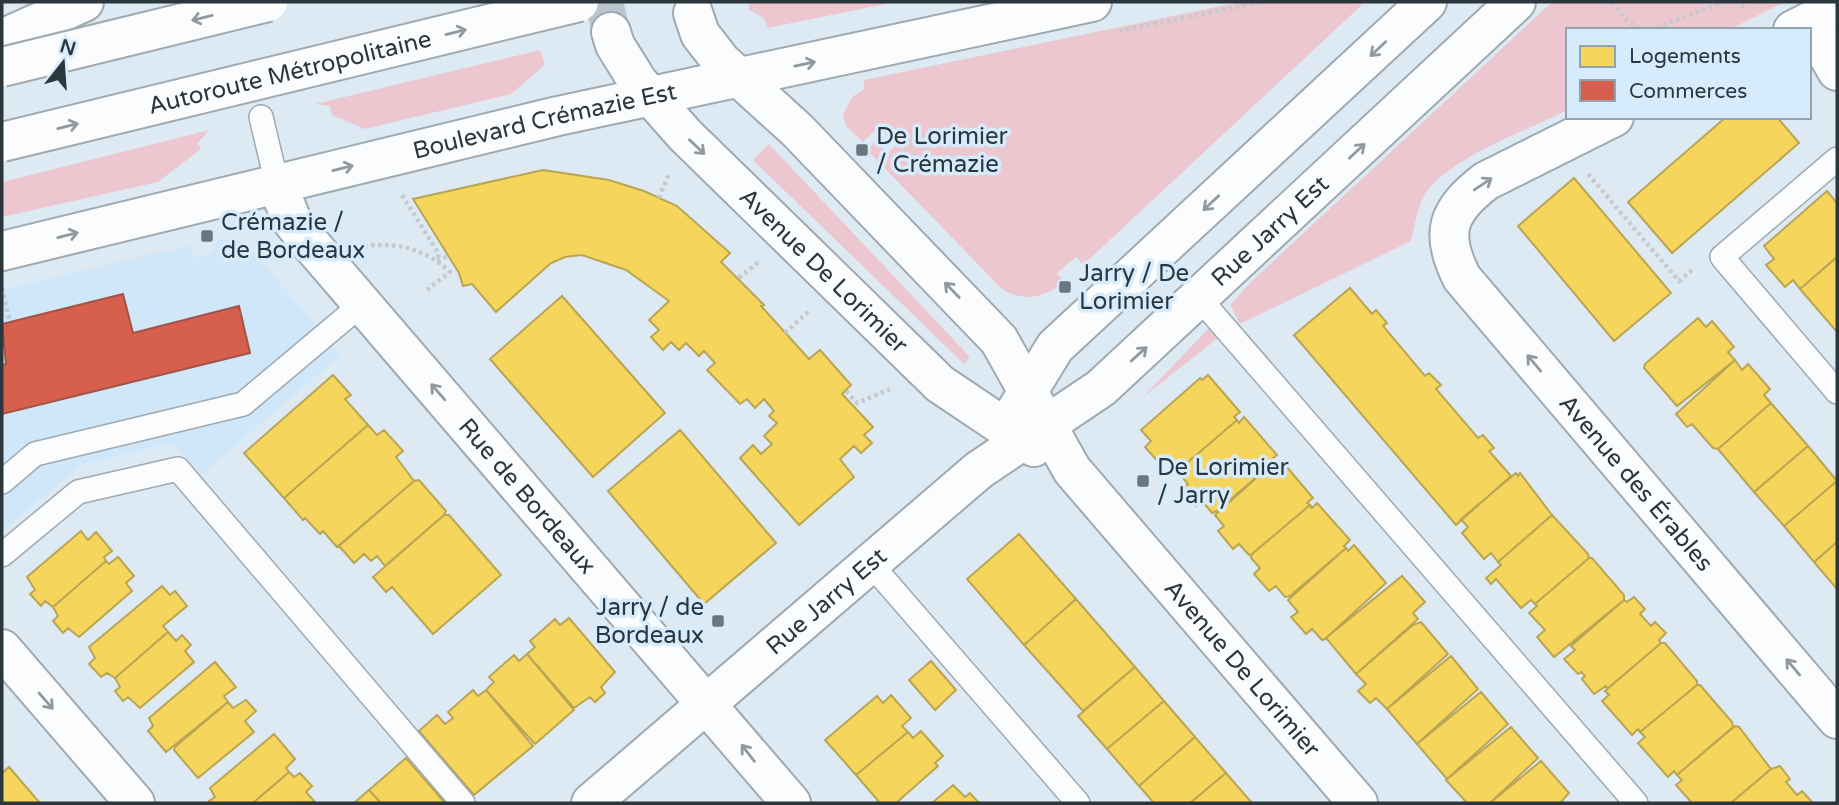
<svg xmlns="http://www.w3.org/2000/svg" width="1839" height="805" font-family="'Varela Round',sans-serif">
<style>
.built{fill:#d0e7f9}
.green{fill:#edc7d0}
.homes{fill:#f6d55c;stroke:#b9a553;stroke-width:2}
.shops{fill:#d6604d;stroke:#a35348;stroke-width:2}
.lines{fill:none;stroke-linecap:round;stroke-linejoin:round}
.secondary-tunnel{stroke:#bac6cf;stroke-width:38;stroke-dasharray:38 19;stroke-linecap:butt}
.lane-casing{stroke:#9fa9b0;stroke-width:26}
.street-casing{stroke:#9fa9b0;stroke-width:42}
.secondary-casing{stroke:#9fa9b0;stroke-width:42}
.highway-casing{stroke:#9fa9b0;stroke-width:42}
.path{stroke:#c6cacd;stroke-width:4.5;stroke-dasharray:3.5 3.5;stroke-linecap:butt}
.lane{stroke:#fafcfd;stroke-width:23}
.street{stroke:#fafcfd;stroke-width:38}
.secondary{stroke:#fafcfd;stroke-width:38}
.highway{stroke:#fafcfd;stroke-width:38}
.highway-bridge-casing{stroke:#9fa9b0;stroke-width:42;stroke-linecap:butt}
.highway-bridge{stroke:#fafcfd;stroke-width:38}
.oneway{stroke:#92999d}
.poi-dot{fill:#6a757d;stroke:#d6ebfb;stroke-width:2.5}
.labels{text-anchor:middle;stroke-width:7;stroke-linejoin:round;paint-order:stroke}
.street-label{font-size:24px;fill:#2b363d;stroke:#d6ebfb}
.poi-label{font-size:24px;fill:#2b363d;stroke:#d6ebfb;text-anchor:start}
</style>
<rect width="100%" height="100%" fill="#deeaf3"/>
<!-- built -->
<path class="built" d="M230 239 245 242 341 355 201 475 173 443 83 464 2 531V290L189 245 193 258 215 252 213 240Z"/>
<!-- green -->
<path class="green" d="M749 2H896L767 28 764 18 749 10Z
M1240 2H1365L1083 265 1076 257 1057 273 1065 282C1045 297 1025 303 1002 289L867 150 877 140 888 153 896 144 878 128 863 142 846 126 843 115 852 97 864 89V80Z
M1552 2H1785L1729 30H1568V110C1531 128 1446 160 1425 194 1417 208 1415 225 1411 241L1240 324 1230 305 1252 281Z
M540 50 545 65 511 94 365 129 332 115 330 106 315 104Z
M209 130 197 144 201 149 158 182 2 217V182Z
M769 144 970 357 964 364 753 160Z
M1209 328 1218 338 1142 398Z"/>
<!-- homes -->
<path class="homes" d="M1726 117H1777L1799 143 1672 253 1628 202Z
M543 170 609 180 644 191 677 206 730 253 721 262 764 305 761 306 809 359 820 350 851 385 842 394 873 427 864 435 872 443 861 453 854 446 840 459 854 477 799 525 740 458 753 445 761 454 772 444 764 436 777 423 769 416 774 411 764 399 755 408 747 399 740 404 707 370 715 363 704 351 699 356 686 343 679 350 671 342 663 350 651 337 659 330 649 320 669 301 626 270 582 255 565 257 551 263 496 312 472 284 463 286 459 273 413 199Z
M1574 178 1671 293 1614 341 1518 226Z
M1827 191 1837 203V257L1800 289 1793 280 1785 287 1766 265 1774 259 1764 246Z
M1837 257V332L1800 289Z
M1350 288 1372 314 1376 310 1387 323 1383 326 1425 376 1429 373 1441 385 1436 389 1478 438 1483 435 1494 448 1489 451 1511 476 1456 525 1294 335Z
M562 296 665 413 593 477 490 359Z
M1698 318 1706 327 1712 321 1734 347 1728 352 1735 360 1677 406 1644 368 1645 364Z
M1735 360 1742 370 1748 364 1770 389 1764 395 1771 403 1718 449 1713 448 1692 424 1687 427 1676 414Z
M333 375 351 395 345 399 368 425 284 498 244 453Z
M1208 375 1240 412 1234 417 1237 420 1180 469H1176L1166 459 1160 464 1145 447 1151 441 1141 430 1200 378 1202 380Z
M1771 403 1808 446 1754 492 1718 449Z
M1244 417 1277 455 1271 460 1273 463 1217 511 1212 513 1202 501 1196 506 1182 489 1188 484 1178 472 1180 469 1237 420 1239 423Z
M368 425 377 435 384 430 403 451 396 457 414 481 337 547 323 531 320 534 305 518 303 520 284 498Z
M680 430 776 543 704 604 608 491Z
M1808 446 1837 481 1784 526 1754 492Z
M1281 460 1313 498 1307 503 1310 505 1252 554 1249 555 1239 544 1233 549 1218 531 1224 526 1215 515 1273 463 1275 465Z
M1516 473 1518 476 1520 473 1552 515 1498 562 1491 553 1484 559 1462 533 1468 527 1461 519Z
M419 480 446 511 444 515 385 566 377 556 371 561 364 554 354 563 339 546 414 481Z
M1837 481V542L1814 562 1784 526Z
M1317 503 1350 540 1344 546 1346 548 1290 596 1285 597 1276 586 1269 591 1254 574 1260 568 1251 558 1252 554 1310 505 1312 508Z
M444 515H449L501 575 433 634 392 587 386 592 373 577Z
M1552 515 1588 554 1589 558 1535 604 1531 600 1521 608 1496 579 1491 584 1486 578 1501 565 1498 562Z
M81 531 88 540 96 532 112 551 104 557 106 561 53 607 45 601 41 606 30 594 35 590 27 577Z
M1019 534 1076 599 1024 645 967 579Z
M1837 542V589L1814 562Z
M1354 545 1386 583 1325 639 1322 640 1312 629 1306 634 1291 617 1298 612 1288 600 1346 548 1348 551Z
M118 557 134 576 126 583 132 591 79 637 68 628 63 633 53 621 58 616 53 607 106 561 109 564Z
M1589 558H1592L1624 595V600L1554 657 1537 637 1545 630 1529 613 1537 606 1535 604Z
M1402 576 1425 602 1413 613 1418 619 1356 674 1326 638Z
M162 586 170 595 175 591 187 606 163 626 168 632 115 678 107 673 101 677 89 664 95 658 89 647Z
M1634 597 1645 609 1640 614 1651 626 1655 622 1666 633 1659 640 1661 643 1607 689 1606 686 1594 694 1582 679 1585 676 1581 672 1578 674 1564 659 1575 650 1571 646 1624 600 1627 602Z
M1076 599 1135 667 1083 711 1024 645Z
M569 618 615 672 601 687 605 693 595 702 590 697 574 708 527 654 535 647 530 641 555 619 560 625Z
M1421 622 1448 654 1387 709 1376 698 1370 703 1358 691 1366 684 1356 674 1413 625Z
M168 632 176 641 182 635 191 645 185 651 194 662 140 708 128 697 123 701 115 691 120 687 115 678Z
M1661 643H1665L1697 681V685L1640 732 1638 729 1632 735 1602 701 1609 695 1605 691Z
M527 654 574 710 535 744 486 690 494 682 489 677 514 655 519 661Z
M1451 656 1478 689 1417 744 1387 709Z
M931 661 956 690 935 710 909 680Z
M215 662 236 687 224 696 228 702 166 752 148 731 153 726 149 718Z
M1135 667 1164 701 1107 749 1078 716Z
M1697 685H1700L1732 722 1733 727 1677 775 1674 771 1668 777 1638 743 1645 737 1640 732Z
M473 690 478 696 486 690 533 746 474 795 419 731 437 715 445 724 453 718 448 712Z
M1481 692 1508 724 1447 779 1417 744Z
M891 695 911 718 902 726 908 732 856 775 825 740 877 696 883 703Z
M246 700 256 711 245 721 254 732 198 778 174 750 175 747 228 702 233 708Z
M1164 701 1195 737 1139 786 1107 749Z
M1735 726 1739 727 1771 769 1731 803H1692L1676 785 1682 780 1677 775Z
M1511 727 1538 758 1490 803H1467L1446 780Z
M921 731 943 756 935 763 938 766 896 803H880L856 775 908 732 913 738Z
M274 734 295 759 286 768 289 772 253 803H211L209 801 215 797 210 788Z
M1195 737 1226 773 1190 803H1154L1139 786Z
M406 758 445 803H381L369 790Z
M1541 761 1569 793 1560 803H1490Z
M1780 766 1790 779 1786 782 1797 795 1802 791 1813 803H1731L1771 769Z
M9 767 39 802 37 803H2V773Z
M289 772 294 777 300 773 312 786 306 792 315 802 253 803Z
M1226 773 1252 803H1190Z
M953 785 965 797 970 793 979 803H932Z
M369 790 381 803H354Z"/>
<!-- shops -->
<path class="shops" d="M123 294 133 333 239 306 250 353 2 414V365L6 364 2 324Z"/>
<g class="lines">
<!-- secondary-tunnel -->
<path class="secondary-tunnel" d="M604 2 611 32"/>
<!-- lane casing -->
<g class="lane-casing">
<path id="lane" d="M261 117 277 184
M1837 159 1722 257 1837 392
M1200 299 1636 803
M2 482 35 454 243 404 362 304
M2 555 78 492 178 469 463 803
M870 563 1078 803"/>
</g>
<!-- street casing -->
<g class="street-casing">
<g id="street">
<path d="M1809 22 1837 71"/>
<path d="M1793 30 1837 8"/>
<path id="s1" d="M1614 117 1486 181C1447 211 1439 233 1462 278L1837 719"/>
<path id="s2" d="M277 184 292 221 303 235 791 803"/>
<path d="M2 649 135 803"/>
</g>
</g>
<!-- secondary casing -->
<g class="secondary-casing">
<g id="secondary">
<path id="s3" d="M693 13 700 34 721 61 797 130 999 340 1072 470 1358 803"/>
<path id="s4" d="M611 32 615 45 638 82 685 135 940 384 1034 447"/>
<path id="s5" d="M2 251 558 116 1092 2"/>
<path d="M1016 411 1055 347 1069 334 1427 2"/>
<path id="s6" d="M591 803 979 470 1101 388 1516 2"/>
</g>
</g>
<!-- highway casing -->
<g class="highway-casing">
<path id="highway" d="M2 39 84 2"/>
</g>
<!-- path -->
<path class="path" d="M1612 2 1627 21 1643 30
M1735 2 1746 8
M1650 30 1724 2
M1119 31 1261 2
M1588 174 1679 281 1693 269
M402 195 439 254 437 261 448 256
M659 198 669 173
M364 246C398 242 425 249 450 272L427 290
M739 278 760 261
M2 288 10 322
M785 333 810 310
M846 391 857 403 890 389"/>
<!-- lane -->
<use href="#lane" class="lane"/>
<!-- street -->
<use href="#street" class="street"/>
<!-- secondary -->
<use href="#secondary" class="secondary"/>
<!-- highway -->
<use href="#highway" class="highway"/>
<!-- highway-bridge casing -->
<g class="highway-bridge-casing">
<g id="highway-bridge">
<path d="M2 67 268 2"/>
<path id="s7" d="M2 142 579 2"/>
</g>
</g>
<!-- highway-bridge -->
<use href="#highway-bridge" class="highway-bridge"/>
</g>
<!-- one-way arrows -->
<defs><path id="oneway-shaft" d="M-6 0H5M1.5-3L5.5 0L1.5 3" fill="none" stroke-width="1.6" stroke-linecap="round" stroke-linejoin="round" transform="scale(1.75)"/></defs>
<g class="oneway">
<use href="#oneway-shaft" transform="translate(202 18) rotate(166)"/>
<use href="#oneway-shaft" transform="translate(456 32) rotate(-14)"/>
<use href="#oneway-shaft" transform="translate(1378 49) rotate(137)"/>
<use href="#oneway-shaft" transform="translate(805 64) rotate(-12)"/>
<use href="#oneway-shaft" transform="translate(68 126) rotate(-14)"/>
<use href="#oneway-shaft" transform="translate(697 147) rotate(44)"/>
<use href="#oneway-shaft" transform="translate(1357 151) rotate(-43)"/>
<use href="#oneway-shaft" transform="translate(343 168) rotate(-14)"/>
<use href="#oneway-shaft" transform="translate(1483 184) rotate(-34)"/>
<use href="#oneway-shaft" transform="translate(1211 203) rotate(137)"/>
<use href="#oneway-shaft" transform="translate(68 235) rotate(-14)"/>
<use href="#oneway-shaft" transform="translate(952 290) rotate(-134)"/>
<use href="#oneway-shaft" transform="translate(1139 354) rotate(-42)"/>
<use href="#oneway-shaft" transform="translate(1534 363) rotate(-130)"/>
<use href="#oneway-shaft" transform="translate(438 392) rotate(-131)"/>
<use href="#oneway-shaft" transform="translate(1793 667) rotate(-130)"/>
<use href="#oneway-shaft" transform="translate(46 701) rotate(49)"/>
<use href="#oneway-shaft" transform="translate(748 753) rotate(-128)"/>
</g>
<!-- markers -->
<g class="poi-dot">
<rect x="855" y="143" width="14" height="14" rx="3.5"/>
<rect x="200" y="229" width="14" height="14" rx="3.5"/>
<rect x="1058" y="280" width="14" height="14" rx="3.5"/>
<rect x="1136" y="474" width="14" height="14" rx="3.5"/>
<rect x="711" y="614" width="14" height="14" rx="3.5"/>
</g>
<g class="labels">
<!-- street labels -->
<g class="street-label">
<text dy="8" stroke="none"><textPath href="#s7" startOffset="296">Autoroute Métropolitaine</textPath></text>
<text dy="8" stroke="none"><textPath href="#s5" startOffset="558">Boulevard Crémazie Est</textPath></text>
<text dy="8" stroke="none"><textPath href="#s6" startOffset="889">Rue Jarry Est</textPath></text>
<text dy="8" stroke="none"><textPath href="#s4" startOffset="322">Avenue De Lorimier</textPath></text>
<text dy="8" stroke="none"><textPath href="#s1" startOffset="525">Avenue des Érables</textPath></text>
<text dy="8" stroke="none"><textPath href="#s2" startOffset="402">Rue de Bordeaux</textPath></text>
<text dy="8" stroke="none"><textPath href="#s6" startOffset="310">Rue Jarry Est</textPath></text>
<text dy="8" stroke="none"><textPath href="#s3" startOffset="861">Avenue De Lorimier</textPath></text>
</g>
<!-- poi labels -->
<g class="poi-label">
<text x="876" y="144">De Lorimier<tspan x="876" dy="28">/ Crémazie</tspan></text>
<text x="221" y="230">Crémazie /<tspan x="221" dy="28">de Bordeaux</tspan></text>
<text x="1079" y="281">Jarry / De<tspan x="1079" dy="28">Lorimier</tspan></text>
<text x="1157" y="475">De Lorimier<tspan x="1157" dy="28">/ Jarry</tspan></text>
<text x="704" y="615" text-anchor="end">Jarry / de<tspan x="704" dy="28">Bordeaux</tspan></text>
</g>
</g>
<!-- border -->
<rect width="1839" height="805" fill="none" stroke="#2b363d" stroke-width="7"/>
<!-- legend -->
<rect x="1566" y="28" width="245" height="91" fill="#d6ebfb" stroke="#92a3af" stroke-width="2"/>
<rect x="1580" y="46" width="35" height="21" fill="#f6d55c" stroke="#92a3af" stroke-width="2"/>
<text x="1629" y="63" font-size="21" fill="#2b363d">Logements</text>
<rect x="1580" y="80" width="35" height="21" fill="#d6604d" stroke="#92a3af" stroke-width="2"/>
<text x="1629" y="98" font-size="21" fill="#2b363d">Commerces</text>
<!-- north arrow -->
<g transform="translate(63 63) rotate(17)" stroke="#d6ebfb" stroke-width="5" paint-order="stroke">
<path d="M0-5L12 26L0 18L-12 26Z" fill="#2b363d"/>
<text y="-10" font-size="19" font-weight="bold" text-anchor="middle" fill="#2b363d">N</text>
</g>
</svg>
